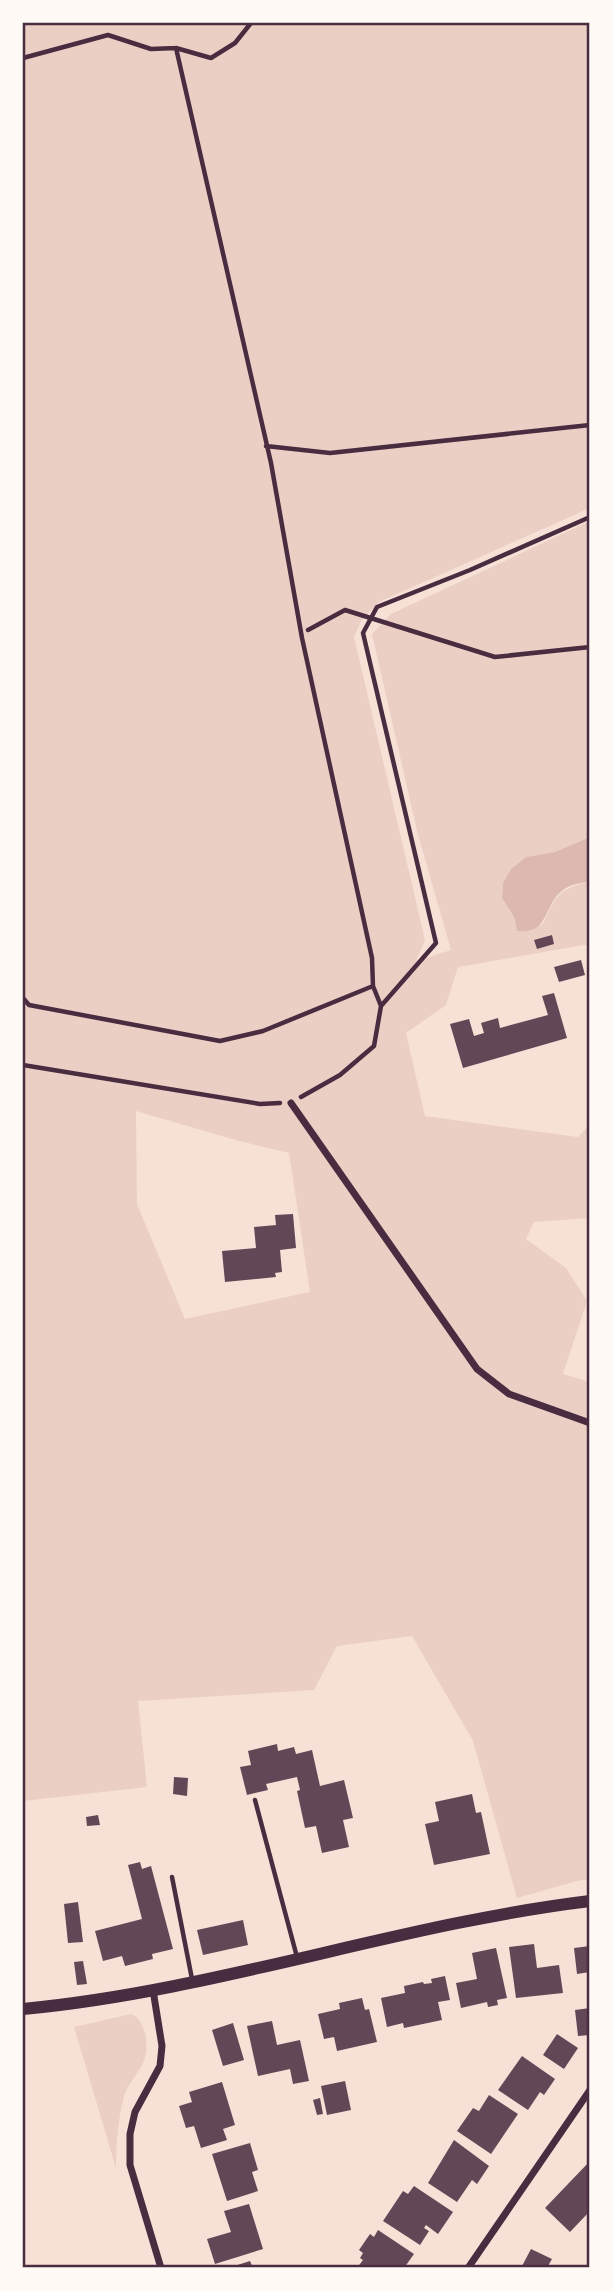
<svg xmlns="http://www.w3.org/2000/svg" width="613" height="2291" font-family="'IBM Plex Sans',sans-serif">
<style>
.green{fill:#ebcfc5;fill-rule:evenodd}
.water{fill:#dcb8b0}
.building{fill:#644757}
.lines{fill:none;stroke-linecap:round;stroke-linejoin:round}
.path{stroke:#4a2c40;stroke-width:4.5}
.service{stroke:#4a2c40;stroke-width:4.5}
.minor{stroke:#4a2c40;stroke-width:7}
.secondary{stroke:#4a2c40;stroke-width:12}
.neatline{fill:none;stroke:#4a2c40;stroke-width:2.5}
</style>
<rect width="100%" height="100%" fill="#f7e1d7"/>
<!-- green -->
<path class="green" d="M23 23H590V508L379 602 361 621 354 637 425 940 416 961 451 950 417 831 372 634 391 614 590 521V837L555 852 526 857 511 869 503 883 502 898 514 917 517 931 543 924C555 895 560 889 590 881V944L458 967 446 1005 406 1033 425 1116 578 1137 590 1124V1218L534 1222 526 1239 566 1268 587 1301 563 1374 590 1382V1879L577 1881 517 1898 473 1741 412 1636 337 1646 314 1690 138 1701 147 1787 23 1801ZM136 1111 239 1141 289 1153 310 1292 185 1319 137 1204Z
M131 2014C145 2019 149 2043 145 2057 142 2071 128 2082 124 2096 118 2122 116 2142 116 2168L74 2027Z"/>
<!-- water -->
<path class="water" d="M590 837V881C581 883 571 884 563 890 543 904 550 935 517 931L514 917 502 898 503 883 511 869 526 857 555 852Z"/>
<!-- building -->
<path class="building" d="M552 935 554 944 537 949 534 940Z
M581 960 585 975 559 982 554 967Z
M554 993 567 1038 463 1068 450 1024 469 1019 474 1036 484 1033 481 1023 498 1018 500 1028 548 1015 542 996Z
M293 1214 296 1248 280 1250 282 1272 275 1273 276 1277 225 1282 222 1251 256 1248 254 1227 276 1225 275 1215Z
M277 1744 278 1751 294 1747 296 1754 312 1750 320 1786 344 1780 353 1818 343 1820 349 1847 322 1853 316 1826 305 1828 297 1791 300 1790 297 1777 266 1784 268 1790 247 1795 240 1767 251 1765 248 1751Z
M174 1777 188 1778 187 1796 173 1794Z
M472 1794 476 1813 481 1812 490 1854 434 1865 425 1824 439 1821 435 1802Z
M98 1815 100 1825 87 1826 86 1817Z
M140 1862 142 1869 151 1866 173 1949 152 1954 153 1959 125 1966 122 1956 103 1961 95 1931 142 1919 128 1865Z
M78 1902 83 1942 68 1943 64 1904Z
M243 1920 248 1945 203 1955 197 1930Z
M534 1944 537 1968 559 1965 563 1993 516 1998 509 1947Z
M590 1946V1972L577 1974 574 1948Z
M496 1948 507 1998 497 2000 498 2005 488 2007 487 2002 461 2008 456 1983 477 1979 472 1953Z
M83 1961 87 1984 77 1985 74 1962Z
M445 1976 450 2000 438 2002 442 2020 404 2028 403 2023 387 2027 381 1998 405 1993 404 1986 423 1982 424 1984 432 1983 431 1979Z
M362 1998 365 2010 369 2009 377 2042 337 2051 334 2037 324 2039 318 2014 340 2009 339 2003Z
M590 2008V2035L578 2036 575 2010Z
M272 2021 277 2045 300 2040 309 2081 293 2084 290 2069 258 2076 247 2026Z
M233 2023 244 2060 223 2066 212 2030Z
M557 2034 578 2048 564 2069 543 2055Z
M522 2056 555 2079 544 2095 540 2092 528 2110 498 2090Z
M345 2081 351 2110 327 2115 321 2086Z
M222 2082 235 2125 223 2129 227 2140 201 2148 194 2126 186 2128 179 2106 192 2102 189 2092Z
M489 2095 518 2114 491 2154 457 2131 473 2108 479 2111Z
M320 2098 323 2114 317 2115 313 2100Z
M454 2140 489 2166 477 2184 472 2180 457 2202 428 2183Z
M250 2143 258 2170 252 2172 258 2191 227 2201 212 2154Z
M590 2161V2211L570 2232 545 2208Z
M414 2186 453 2212 438 2234 426 2225 424 2228 429 2231 420 2245 383 2221 403 2191 408 2194Z
M249 2204 263 2249 215 2264 207 2239 231 2232 224 2211Z
M378 2230 414 2254 404 2268 400 2265 398 2268H357L363 2260 360 2258 363 2253 359 2250 370 2234 374 2237Z
M531 2249 552 2259 547 2268H521Z
M250 2261 253 2268H228Z"/>
<g class="lines">
<!-- path -->
<path class="path" d="M23 58 108 35 151 49 176 48 211 58 235 43 251 23
M266 446 330 453 590 425
M308 630 345 610 495 657 590 647
M373 986 381 1006
M23 998 29 1005 220 1041 263 1031 373 986 372 958 302 638 271 463 176 48
M23 1065 260 1104 280 1103
M301 1097 340 1075 374 1046 381 1006 436 943 363 633 377 607 470 570 590 517"/>
<!-- service -->
<path class="service" d="M255 1800 297 1957
M172 1877 192 1979"/>
<!-- minor -->
<path class="minor" d="M291 1103 477 1369 509 1394 590 1423
M153 1990 162 2046 160 2066 135 2112 130 2134V2165L161 2268
M468 2268 590 2090"/>
<!-- secondary -->
<path class="secondary" d="M23 2009C215 1991 399 1924 590 1901"/>
</g>
<!-- border -->
<rect width="613" height="2291" fill="none" stroke="#fffaf5" stroke-width="49"/>
<rect x="24" y="24" width="564" height="2242" class="neatline"/>
</svg>
